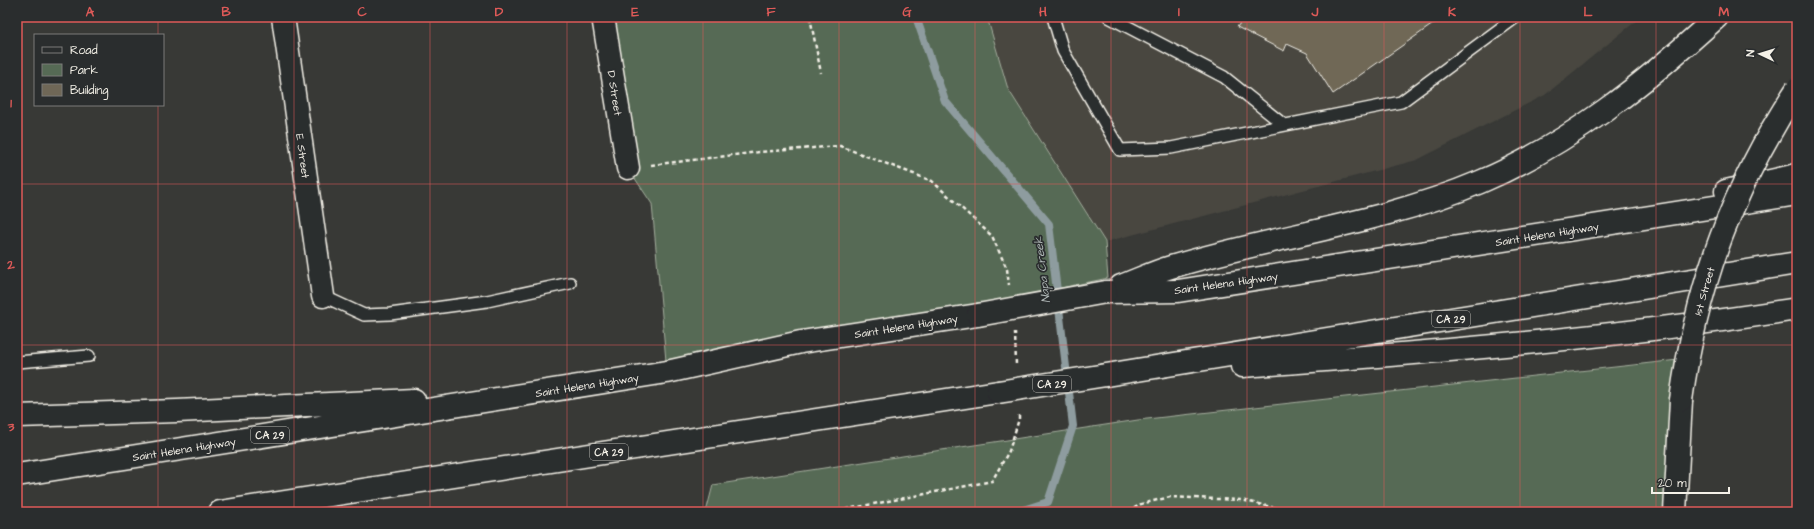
<svg xmlns="http://www.w3.org/2000/svg" width="1814" height="529" font-family="'Architects Daughter',sans-serif">
<style>
.built{fill:#484740}
.green{fill:#566a55;stroke:#a5ae9e}
.lines{fill:none;stroke-linecap:round;stroke-linejoin:round}
.stream{stroke:#8e9c9f;stroke-width:8}
.building{fill:#6f6757;stroke:#f4f1e8}
.lane-casing{stroke:#f4f1e8;stroke-width:14}
.street-casing{stroke:#f4f1e8;stroke-width:25}
.secondary-casing{stroke:#f4f1e8;stroke-width:25}
.highway-casing{stroke:#f4f1e8;stroke-width:25}
.path{stroke:#f4f1e8;stroke-width:2.5;stroke-dasharray:4 3;stroke-linecap:butt}
.lane{stroke:#2a2d2e;stroke-width:11}
.street{stroke:#2a2d2e;stroke-width:22}
.secondary{stroke:#2a2d2e;stroke-width:22}
.highway{stroke:#2a2d2e;stroke-width:22}
.secondary-bridge-casing{stroke:#f4f1e8;stroke-width:25;stroke-linecap:butt}
.highway-bridge-casing{stroke:#f4f1e8;stroke-width:25;stroke-linecap:butt}
.secondary-bridge{stroke:#2a2d2e;stroke-width:22}
.highway-bridge{stroke:#2a2d2e;stroke-width:22}
.grid{fill:none;stroke:#de5a58;stroke-width:1;stroke-opacity:0.55}
.labels{text-anchor:middle;stroke-width:3.5;stroke-linejoin:round;paint-order:stroke}
.shield{fill:#2a2d2e;stroke:#b7b6b0;stroke-width:1}
.shield-label{font-size:10px;font-weight:bold;fill:#f4f1e8}
.street-label{font-size:11px;fill:#f4f1e8;stroke:#2a2d2e}
.water-label{font-size:12px;font-style:italic;fill:#b0b8b7;stroke:#2a2d2e}
.neatline{fill:none;stroke:#de5a58;stroke-width:1.5}
.grid-label{font-size:13px;text-anchor:middle;font-weight:bold;fill:#de5a58}
</style>
<rect width="100%" height="100%" fill="#383936"/>
<filter id="ink" filterUnits="userSpaceOnUse"><feTurbulence type="fractalNoise" baseFrequency=".025" numOctaves="2"/><feDisplacementMap in="SourceGraphic" scale="8" xChannelSelector="R" yChannelSelector="G"/><feConvolveMatrix kernelMatrix="1 2 1 2 8 2 1 2 1" color-interpolation-filters="sRGB"/></filter>
<g filter="url(#ink)">
<!-- built -->
<path class="built" d="M987 17H1641L1545 95 1417 160 1105 242 1008 89Z"/>
<!-- green -->
<path class="green" d="M603 17H987L1008 89 1105 242 1108 278 667 372 652 204 628 168Z
M1687 359 1675 512H706L713 485 1138 420Z"/>
<g class="lines">
<!-- stream -->
<path class="stream" d="M916 17 945 101 1049 224 1073 426 1048 502 1017 512"/>
</g>
<!-- building -->
<path class="building" d="M1227 17H1443L1333 94 1307 53 1287 44 1284 51 1237 27 1240 23Z"/>
<g class="lines">
<!-- lane casing -->
<g class="lane-casing">
<path id="lane" d="M1053 17 1063 51 1120 150 1171 148 1401 102 1516 17
M1109 17 1224 77 1284 125
M323 296 364 315 390 314 487 301 570 283
M17 362 89 356"/>
</g>
<!-- street casing -->
<g class="street-casing">
<path id="street" d="M283 17 323 296
M603 17 628 168"/>
</g>
<!-- secondary casing -->
<g class="secondary-casing">
<path id="secondary" d="M1675 512 1681 400"/>
</g>
<!-- highway casing -->
<g class="highway-casing">
<path id="highway" d="M1726 191 1797 175
M1121 286C1137 280 1154 272 1171 267 1273 236 1381 224 1480 182 1570 144 1645 83 1717 17
M1106 292 1178 291 1797 194
M1242 366C1428 353 1614 338 1797 309
M1106 375 1797 263
M17 416 177 411 414 400
M17 475 667 372 801 342 978 315
M220 512 998 392"/>
</g>
<!-- path -->
<path class="path" d="M810 17 821 73
M651 165 759 152 840 146 932 181 992 236 1007 269 1009 285
M1015 332 1016 365
M832 512 992 481 1009 451 1019 419V414
M1128 512 1141 504 1170 497 1241 500 1293 512"/>
<!-- lane -->
<use href="#lane" class="lane"/>
<!-- street -->
<use href="#street" class="street"/>
<!-- secondary -->
<use href="#secondary" class="secondary"/>
<!-- highway -->
<use href="#highway" class="highway"/>
<!-- secondary-bridge casing -->
<g class="secondary-bridge-casing">
<path id="secondary-bridge" d="M1681 400C1697 284 1733 186 1797 89"/>
</g>
<!-- highway-bridge casing -->
<g class="highway-bridge-casing">
<path id="highway-bridge" d="M978 315 1106 292
M998 392 1106 375"/>
</g>
<!-- secondary-bridge -->
<use href="#secondary-bridge" class="secondary-bridge"/>
<!-- highway-bridge -->
<use href="#highway-bridge" class="highway-bridge"/>
</g>
</g>
<!-- grid -->
<path class="grid" d="M158 17V35M294 17V512M430 17V512M567 17V512M703 17V512M839 17V512M975 17V512M1111 17V512M1247 17V512M1384 17V512M1520 17V512M1656 17V512M158 105V512M17 184H1797M17 345H1797"/>
<g class="labels">
<!-- shield labels -->
<g class="shield">
<rect x="1432" y="311" width="38" height="16" rx="3"/>
<rect x="1033" y="376" width="38" height="16" rx="3"/>
<rect x="251" y="427" width="38" height="16" rx="3"/>
<rect x="590" y="444" width="38" height="16" rx="3"/>
</g>
<g class="shield-label">
<text x="1451" y="323">CA 29</text>
<text x="1052" y="388">CA 29</text>
<text x="270" y="439">CA 29</text>
<text x="609" y="456">CA 29</text>
</g>
<!-- street labels -->
<g class="street-label">
<text transform="translate(615 93) rotate(81)" y="4">D Street</text>
<text transform="translate(303 156) rotate(82)" y="4">E Street</text>
<text transform="translate(1547 234) rotate(-9)" y="4">Saint Helena Highway</text>
<text transform="translate(1226 283) rotate(-8)" y="4">Saint Helena Highway</text>
<text transform="translate(1704 291) rotate(-74)" y="4">1st Street</text>
<text transform="translate(906 326) rotate(-9)" y="4">Saint Helena Highway</text>
<text transform="translate(587 385) rotate(-9)" y="4">Saint Helena Highway</text>
<text transform="translate(184 449) rotate(-9)" y="4">Saint Helena Highway</text>
</g>
<!-- water labels -->
<g class="water-label">
<text transform="translate(1042 270) rotate(-97)" y="4">Napa Creek</text>
</g>
</g>
<!-- margin -->
<rect width="1814" height="529" fill="none" stroke="#2a2d2e" stroke-width="44"/>
<!-- legend -->
<rect x="34" y="34" width="130" height="72" fill="#2a2d2e" stroke="#7b7b78"/>
<rect x="42" y="47" width="20" height="6" fill="#2a2d2e" stroke="#7b7b78"/>
<text x="70" y="54" font-size="12" fill="#f4f1e8">Road</text>
<rect x="42" y="64" width="20" height="12" fill="#566a55" stroke="#7b7b78"/>
<text x="70" y="74" font-size="12" fill="#f4f1e8">Park</text>
<rect x="42" y="84" width="20" height="12" fill="#6f6757" stroke="#7b7b78"/>
<text x="70" y="94" font-size="12" fill="#f4f1e8">Building</text>
<!-- north arrow -->
<g transform="translate(1760 54) rotate(274)" stroke="#2a2d2e" stroke-width="3" paint-order="stroke">
<path d="M0-3L7 15L0 10L-7 15Z" fill="#f4f1e8"/>
<text y="-6" font-size="11" font-weight="bold" text-anchor="middle" fill="#f4f1e8">N</text>
</g>
<!-- scale -->
<path d="M1652 487v6h77v-6" fill="none" stroke="#f4f1e8" stroke-width="2"/>
<text x="1658" y="487" font-size="12" fill="#f4f1e8" stroke="#2a2d2e" stroke-width="3" paint-order="stroke">20 m</text>
<rect x="22" y="22" width="1770" height="485" class="neatline"/>
<g class="grid-label">
<text x="90" y="16">A</text>
<text x="226" y="16">B</text>
<text x="362" y="16">C</text>
<text x="499" y="16">D</text>
<text x="635" y="16">E</text>
<text x="771" y="16">F</text>
<text x="907" y="16">G</text>
<text x="1043" y="16">H</text>
<text x="1179" y="16">I</text>
<text x="1315" y="16">J</text>
<text x="1452" y="16">K</text>
<text x="1588" y="16">L</text>
<text x="1724" y="16">M</text>
<text x="11" y="107">1</text>
<text x="11" y="269">2</text>
<text x="11" y="431">3</text>
</g>
</svg>
